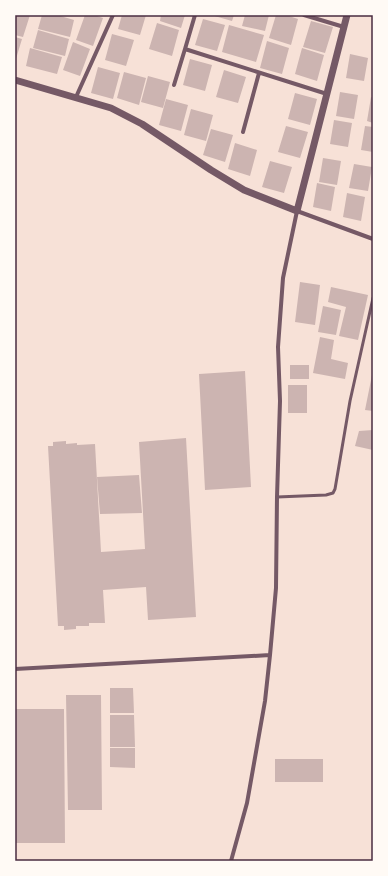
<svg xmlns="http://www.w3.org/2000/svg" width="388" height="876" font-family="'Open Sans',sans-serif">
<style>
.building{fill:#ccb4b1}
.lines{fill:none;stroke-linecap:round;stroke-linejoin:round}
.service{stroke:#755966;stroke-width:3}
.minor{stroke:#755966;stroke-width:4}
.tertiary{stroke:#755966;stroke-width:7}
.neatline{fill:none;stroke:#4a2c40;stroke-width:1.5}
</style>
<rect width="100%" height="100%" fill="#f7e1d7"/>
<!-- building -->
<path class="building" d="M15 15H30L23 37 15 35Z
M42 15H57L74 20 70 37 38 29Z
M85 15H94L103 18 93 46 76 40Z
M122 15H146L140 35 118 29Z
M161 15H185L181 28 160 21Z
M211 15H234L232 21Z
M245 15H269L265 31 242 26Z
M276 15H286L298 19 291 45 269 38Z
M203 19 225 25 217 51 195 45Z
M311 21 333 27 325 53 303 47Z
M157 23 179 30 172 56 149 49Z
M229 25 264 35 256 62 222 52Z
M38 30 69 39 65 56 33 48Z
M112 34 134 40 126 66 105 60Z
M15 37 22 39 15 62Z
M267 41 289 48 282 74 260 68Z
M73 42 90 49 80 76 63 70Z
M30 48 62 57 57 74 26 66Z
M302 48 324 55 317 81 295 74Z
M350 54 368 58 364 81 346 78Z
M190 59 212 65 205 91 183 85Z
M98 67 120 73 113 99 91 93Z
M224 70 246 77 238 103 216 97Z
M124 72 146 78 139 105 117 98Z
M148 76 170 82 163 108 141 102Z
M340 92 358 95 354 119 336 116Z
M295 93 317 99 310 125 288 119Z
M371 97 373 98V123L367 121Z
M166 99 188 105 181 131 159 125Z
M191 109 213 115 206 141 184 135Z
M334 120 352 123 348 147 330 144Z
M286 126 308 132 300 158 278 152Z
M365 126 373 127V152L361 150Z
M211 129 233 135 225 162 203 155Z
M235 143 257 150 250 176 228 169Z
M323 158 341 161 337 185 319 182Z
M270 161 292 167 284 193 262 187Z
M354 164 372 167 368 191 349 188Z
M317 183 335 187 331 211 313 207Z
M347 193 365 197 361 221 343 217Z
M300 282 320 285 315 325 295 322Z
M331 287 368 295 358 340 339 336 346 307 328 302Z
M323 306 341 310 336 335 318 332Z
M320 337 334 340 331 359 348 363 345 379 313 373Z
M290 365H309V379H290Z
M245 371 251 487 205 490 199 374Z
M372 375H373V411L365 410Z
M288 385H307V413H288Z
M373 430V450L355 446 359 431Z
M186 438 196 617 148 620 146 587 103 590 105 623H89V626H76V629L64 630V626H58L48 446H53V442L66 441V444L77 443V445L95 444 101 552 145 549 139 442Z
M139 475 142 513 100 514 97 477Z
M110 688H133L134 713H110Z
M66 695H101L102 810H68Z
M15 709H64L65 843H15Z
M110 715H134L135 747H110Z
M110 748H135V768L110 767Z
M275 759H323V782H275Z"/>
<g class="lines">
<!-- service -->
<path class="service" d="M277 497 326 495 333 493 335 489 350 401 373 298"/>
<!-- minor -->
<path class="minor" d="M304 15 344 27
M185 49 195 15
M174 85 185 49 327 94
M76 97 113 15
M243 132 259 73
M15 669 270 655
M231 861 247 803 265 701 270 655 276 588 277 497 280 401 278 347 283 278 297 211 373 239"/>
<!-- tertiary -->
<path class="tertiary" d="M15 80 111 108 142 124 211 170 244 190 297 211 347 15"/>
</g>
<!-- border -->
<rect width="388" height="876" fill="none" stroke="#fffaf5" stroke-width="32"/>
<rect x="16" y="16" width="356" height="844" class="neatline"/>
</svg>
